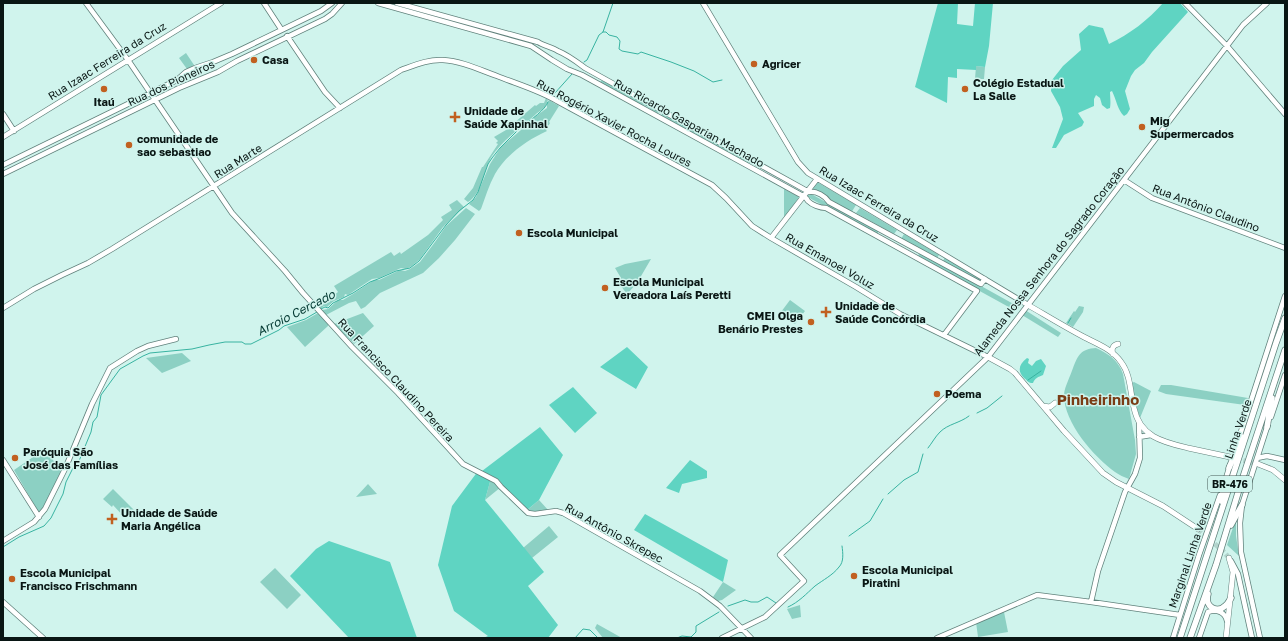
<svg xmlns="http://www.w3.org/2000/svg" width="1288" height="641" font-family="'Golos Text',sans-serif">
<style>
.green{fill:#8cd0c3}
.forest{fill:#5fd4c2}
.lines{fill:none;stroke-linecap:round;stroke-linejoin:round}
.stream{stroke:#38b3a1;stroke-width:1}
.primary-tunnel{stroke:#b2d3cc;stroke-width:5;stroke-dasharray:5 2.5;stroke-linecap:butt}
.secondary-casing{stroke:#61827c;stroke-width:6}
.primary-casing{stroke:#61827c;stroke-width:6}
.highway-casing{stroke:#61827c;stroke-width:7}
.secondary{stroke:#fff;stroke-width:4.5}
.primary{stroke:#fff;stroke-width:5}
.highway{stroke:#fff;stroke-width:5.5}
.poi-dot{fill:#c16020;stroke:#d0f4ed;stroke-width:1.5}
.labels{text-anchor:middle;stroke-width:3;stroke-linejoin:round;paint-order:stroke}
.shield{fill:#d0f4ed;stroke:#455955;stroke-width:1}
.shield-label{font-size:10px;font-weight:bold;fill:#091614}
.poi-label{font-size:11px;font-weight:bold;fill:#091614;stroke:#d0f4ed;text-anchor:start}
.street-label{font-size:11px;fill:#091614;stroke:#d0f4ed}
.water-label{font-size:12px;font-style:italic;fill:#003730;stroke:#d0f4ed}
.district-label{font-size:15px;font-weight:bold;fill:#7a3c15;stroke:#d0f4ed}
</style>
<rect width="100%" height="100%" fill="#d0f4ed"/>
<!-- green -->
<path class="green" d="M186 53 194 65 187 69 179 58Z
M976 66 985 67 984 79H975Z
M602 80 614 87 620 89 660 111V112L657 113 646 106 639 104 600 82Z
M546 98 548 100C547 101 547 104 546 105 544 109 538 112 535 115 521 127 502 141 492 156 483 170 483 193 468 202L464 199 473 188 482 167H483L498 144 496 143 498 141 494 137 506 130 535 105 536 106 540 103H544Z
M549 100 559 106 549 122 550 123 546 130 547 131C527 140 506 155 495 174 489 185 485 198 481 209L479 211 469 204 476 197 490 164 497 153 501 147 521 130 524 125 531 122 532 119 547 108V103Z
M664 113 750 161 748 164 661 116 662 114Z
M817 182 856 205 851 213C837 205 825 196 812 188Z
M784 189 799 197 784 219Z
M804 190 880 232H878V235L802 194Z
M457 200 464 207 443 227 420 259 412 266 406 269 401 268 379 278 372 279 348 295 345 294 344 297 334 301 327 307 324 306 321 309 319 307 338 292 334 286 391 252 394 256 400 252 401 254 428 235 443 220 441 217 452 210 449 205Z
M466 208 475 214 455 240 439 258 423 273 380 293 365 307 361 309 356 301 349 303 326 315 322 310 328 309 338 300H343L353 294 374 280H379L400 270 405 271 410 269 420 262 435 242 446 226Z
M860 208 897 230 894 234 856 213Z
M904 234 939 255 937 258 901 239Z
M920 252 1019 307 1016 311 916 256H918Z
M945 257 981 279 979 282 943 261Z
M651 259 637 283 627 294 617 281 621 278 615 268 625 264Z
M790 300 805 311 795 324 778 316Z
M1079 306 1084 307 1083 312 1073 327 1066 323 1074 311 1075 312Z
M1025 310 1061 333 1058 337 1022 315Z
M318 313 328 324V326L305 347 287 327 306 320Z
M363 313 374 326 354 344 334 324Z
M1096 348C1109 354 1118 360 1123 374L1135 440 1136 454 1129 479C1124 477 1119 475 1115 472 1094 457 1063 422 1064 394 1065 386 1070 377 1073 368 1078 355 1081 349 1096 348Z
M182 353 191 361 162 373 146 358Z
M1134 382 1151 391 1140 418 1136 406 1132 383Z
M1161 385H1171L1248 398 1245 405 1166 394 1158 391Z
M45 449 61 471 44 509 40 512 38 511 14 470Z
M491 478 501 487 485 500Z
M368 484 377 494 356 497Z
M113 489 134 510 125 518 113 505 112 507 103 499Z
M539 500 549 511 538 513 526 511Z
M1236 519V536L1239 556 1227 545Z
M549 526 558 537 532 558 523 548Z
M275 568 301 595 287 609 260 582Z
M723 582 736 590 722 600 718 601 713 597Z
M800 605 801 617 792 619 787 609Z
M1004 612 1008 632 978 637 976 622Z
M597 624 622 638H603L595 628Z"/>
<!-- forest -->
<path class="forest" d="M938 3H958L957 24 973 26 975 3H993L989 46 985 67 976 66V70L957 69V78L948 77 947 103 915 87Z
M1163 3H1180L1188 12 1152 52 1144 63 1135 70 1131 76 1125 91 1130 109 1127 114 1124 116C1118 111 1116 99 1112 91L1110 92C1110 97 1111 102 1110 108L1107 109 1102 105 1100 98 1096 95 1094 99V106L1078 113 1084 122 1082 126 1064 135 1056 148H1052L1063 119 1060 107 1051 91 1052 80 1063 66 1081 50 1079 34 1089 25 1103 28 1109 44C1130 34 1148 20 1163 3Z
M627 347 648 367 636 389 600 367Z
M1027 358 1029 359 1028 363 1032 366 1036 361 1041 359 1046 366 1043 375C1038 377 1035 378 1033 383 1028 383 1028 381 1024 378 1017 371 1019 364 1027 358Z
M573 387 597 413 575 433 549 405Z
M540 427 563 455 539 500 527 510 511 495 498 479 482 471Z
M690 460 707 471V478L682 484 679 493 666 488Z
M478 471 491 478 485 500 544 572 528 586 558 625 548 638H483L488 636 454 611 438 565 452 506Z
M645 514 728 560 723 582 634 530Z
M329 541 390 562 417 638H349L290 576 316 549Z"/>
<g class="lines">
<!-- stream -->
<path class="stream" d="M603 32H606L609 35 617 37 620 41 619 49 622 51 638 54 641 52 671 62 694 71 713 82 722 80
M584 62 587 60 599 35 603 32 613 3
M555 93 572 74
M321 309 325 307 328 308 333 303 353 293 370 282 378 279 396 271 410 268 419 261 446 225 459 211 473 200 478 192 488 164 492 158 500 148 523 125C531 120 545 110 548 102
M1068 323 1071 318
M1028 380 1041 371
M977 413 987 408 1002 396
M928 448C932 443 935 437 940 432 948 424 960 423 969 416
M888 494 904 480 918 472 923 454
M849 536 870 521 883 499
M3 547 19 537 44 526 51 518 63 494 66 482 73 468 79 461 91 432 93 422 97 417 101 395 120 369 143 356 150 353 192 349 209 345 225 342H242L245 344H251L279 330 284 326 305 319 317 312
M728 606 745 600 751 602H758L767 597 776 603
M788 607C799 602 806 594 815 586 823 580 833 575 839 567 844 562 843 553 842 546
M575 638 583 629 590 630 598 638
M677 638 682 636 691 637 696 632V626L719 612"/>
<!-- primary-tunnel -->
<path class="primary-tunnel" d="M1236 459 1258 464
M1198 529 1224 552 1229 558"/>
<!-- secondary casing -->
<g class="secondary-casing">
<path id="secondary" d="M86 3 128 60 232 213 285 271 303 293 352 347 398 393 463 464 496 481 501 487 528 513 535 514 556 511 563 513 700 591 720 606 751 638
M264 3 281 29
M378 3 531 46 552 60 567 69 582 75 803 196C805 197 807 199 808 201 812 205 820 208 826 208L977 291 944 335
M397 3 538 42C544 46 552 47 558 51 568 55 577 62 585 68L809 192C817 191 825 196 829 202L979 283 981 284 985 279
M703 3 798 162 808 173 1028 305
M1185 3 1227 46 1285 114
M287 36 325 92 340 108
M3 114 14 131
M3 137 221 3
M3 165 177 80 186 72 195 68 213 62 232 54 321 11 332 3
M3 174 179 88 218 72 237 61 325 19 332 14 342 3
M1124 180 1152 198 1285 248
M771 238 817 179
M3 308 34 289 62 275 88 263 112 249 401 70C415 65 429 59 443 60 462 61 480 70 497 76 517 84 538 90 557 101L712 185 726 198 752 226 771 238 856 287 900 314 988 357
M1271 417 1285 375
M1139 437 1151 435
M1237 444 1285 296
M1257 458 1267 456 1285 460
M3 460 39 517
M1223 488 1230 465
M3 541 34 522 45 509 65 469 92 404 110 368 137 351 148 346 176 339
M1231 561 1238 574 1252 638
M3 602 43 638
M1091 602 1098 571 1125 492 1135 474 1140 458 1139 423
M722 638 765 617 804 581 780 555 988 357 1243 25 1267 3
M937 638 1037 595 1091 602 1180 615
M1173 638 1199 555 1220 495
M1199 638 1208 612C1217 609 1225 612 1227 621
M1260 638 1241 552 1240 523 1242 505 1268 424"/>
</g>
<!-- primary casing -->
<g class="primary-casing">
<path id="primary" d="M1028 305C1047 316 1065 327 1084 337 1097 344 1112 349 1121 362 1131 375 1130 392 1134 408 1140 437 1163 442 1188 448 1202 451 1216 454 1230 457
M1113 354C1111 349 1113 345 1118 344
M988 357 1010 369 1015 373 1064 431 1103 473 1116 482 1163 506 1198 529
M1043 406 1050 407 1055 403
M1258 464 1273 470 1285 480
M1226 638 1233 572 1229 558"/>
</g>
<!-- highway casing -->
<g class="highway-casing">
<path id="highway" d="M1267 427 1272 398
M1229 468 1242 437
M1221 501 1224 486
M1231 525 1242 505
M1208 594C1204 608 1218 613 1225 606 1228 604 1229 601 1231 598
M1180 638 1276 343 1285 318
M1190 638 1216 565 1241 483 1285 350"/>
</g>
<!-- secondary -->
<use href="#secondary" class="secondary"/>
<!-- primary -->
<use href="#primary" class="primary"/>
<!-- highway -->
<use href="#highway" class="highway"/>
</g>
<!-- markers -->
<g class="poi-dot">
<circle cx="254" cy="60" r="4"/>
<circle cx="754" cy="64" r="4"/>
<circle cx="104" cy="89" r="4"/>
<circle cx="965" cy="89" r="4"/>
<path d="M453 111h4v4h4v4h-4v4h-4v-4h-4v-4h4z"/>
<circle cx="1142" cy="127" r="4"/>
<circle cx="129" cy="145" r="4"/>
<circle cx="519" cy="233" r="4"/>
<circle cx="605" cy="288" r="4"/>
<path d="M824 306h4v4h4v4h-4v4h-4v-4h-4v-4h4z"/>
<circle cx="811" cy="322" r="4"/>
<circle cx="937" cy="394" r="4"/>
<circle cx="15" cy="458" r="4"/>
<path d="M110 513h4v4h4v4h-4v4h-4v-4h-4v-4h4z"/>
<circle cx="854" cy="576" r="4"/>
<circle cx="12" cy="579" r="4"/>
</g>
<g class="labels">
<!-- shield labels -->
<rect class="shield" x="1208" y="476" width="44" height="16" rx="3"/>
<g class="shield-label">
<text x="1230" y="488">BR-476</text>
</g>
<!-- poi labels -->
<g class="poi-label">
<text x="262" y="64">Casa</text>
<text x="762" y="68">Agricer</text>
<text x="973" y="87">Colégio Estadual<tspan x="973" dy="13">La Salle</tspan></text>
<text x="104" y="106" text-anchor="middle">Itaú</text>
<text x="464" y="115">Unidade de<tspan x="464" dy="13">Saúde Xapinhal</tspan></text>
<text x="1150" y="125">Mig<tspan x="1150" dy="13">Supermercados</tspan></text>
<text x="137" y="143">comunidade de<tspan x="137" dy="13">sao sebastiao</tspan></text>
<text x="527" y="237">Escola Municipal</text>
<text x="613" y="286">Escola Municipal<tspan x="613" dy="13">Vereadora Laís Peretti</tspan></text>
<text x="835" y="310">Unidade de<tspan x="835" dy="13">Saúde Concórdia</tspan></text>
<text x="803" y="320" text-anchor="end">CMEI Olga<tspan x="803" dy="13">Benário Prestes</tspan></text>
<text x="945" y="398">Poema</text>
<text x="23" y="456">Paróquia São<tspan x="23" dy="13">José das Famílias</tspan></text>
<text x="121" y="517">Unidade de Saúde<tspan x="121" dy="13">Maria Angélica</tspan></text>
<text x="862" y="574">Escola Municipal<tspan x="862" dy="13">Piratini</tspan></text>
<text x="20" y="577">Escola Municipal<tspan x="20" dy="13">Francisco Frischmann</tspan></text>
</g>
<!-- street labels -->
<g class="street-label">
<text transform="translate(107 61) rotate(-32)" y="4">Rua Izaac Ferreira da Cruz</text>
<text transform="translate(171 83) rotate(-25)" y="4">Rua dos Pioneiros</text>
<text transform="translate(614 123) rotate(28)" y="4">Rua Rogério Xavier Rocha Loures</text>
<text transform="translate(689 123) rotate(29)" y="4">Rua Ricardo Gasparian Machado</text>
<text transform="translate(238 161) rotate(-32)" y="4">Rua Marte</text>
<text transform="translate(879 204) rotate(31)" y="4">Rua Izaac Ferreira da Cruz</text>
<text transform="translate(1206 208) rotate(21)" y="4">Rua Antônio Claudino</text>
<text transform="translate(830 261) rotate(30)" y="4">Rua Emanoel Voluz</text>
<text transform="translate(1049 261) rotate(-52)" y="4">Alameda Nossa Senhora do Sagrado Coração</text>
<text transform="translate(396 380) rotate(47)" y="4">Rua Francisco Claudino Pereira</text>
<text transform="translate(1238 429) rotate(-71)" y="4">Linha Verde</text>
<text transform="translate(614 533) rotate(29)" y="4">Rua Antônio Skrepec</text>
<text transform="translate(1190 555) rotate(-71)" y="4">Marginal Linha Verde</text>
</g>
<!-- water labels -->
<g class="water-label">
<text transform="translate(296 313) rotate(-27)" y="4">Arroio Cercado</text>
</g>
<!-- district labels -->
<g class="district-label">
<text x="1098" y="405">Pinheirinho</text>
</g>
</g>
<!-- border -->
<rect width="1288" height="641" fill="none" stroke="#091614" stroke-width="8"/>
</svg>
